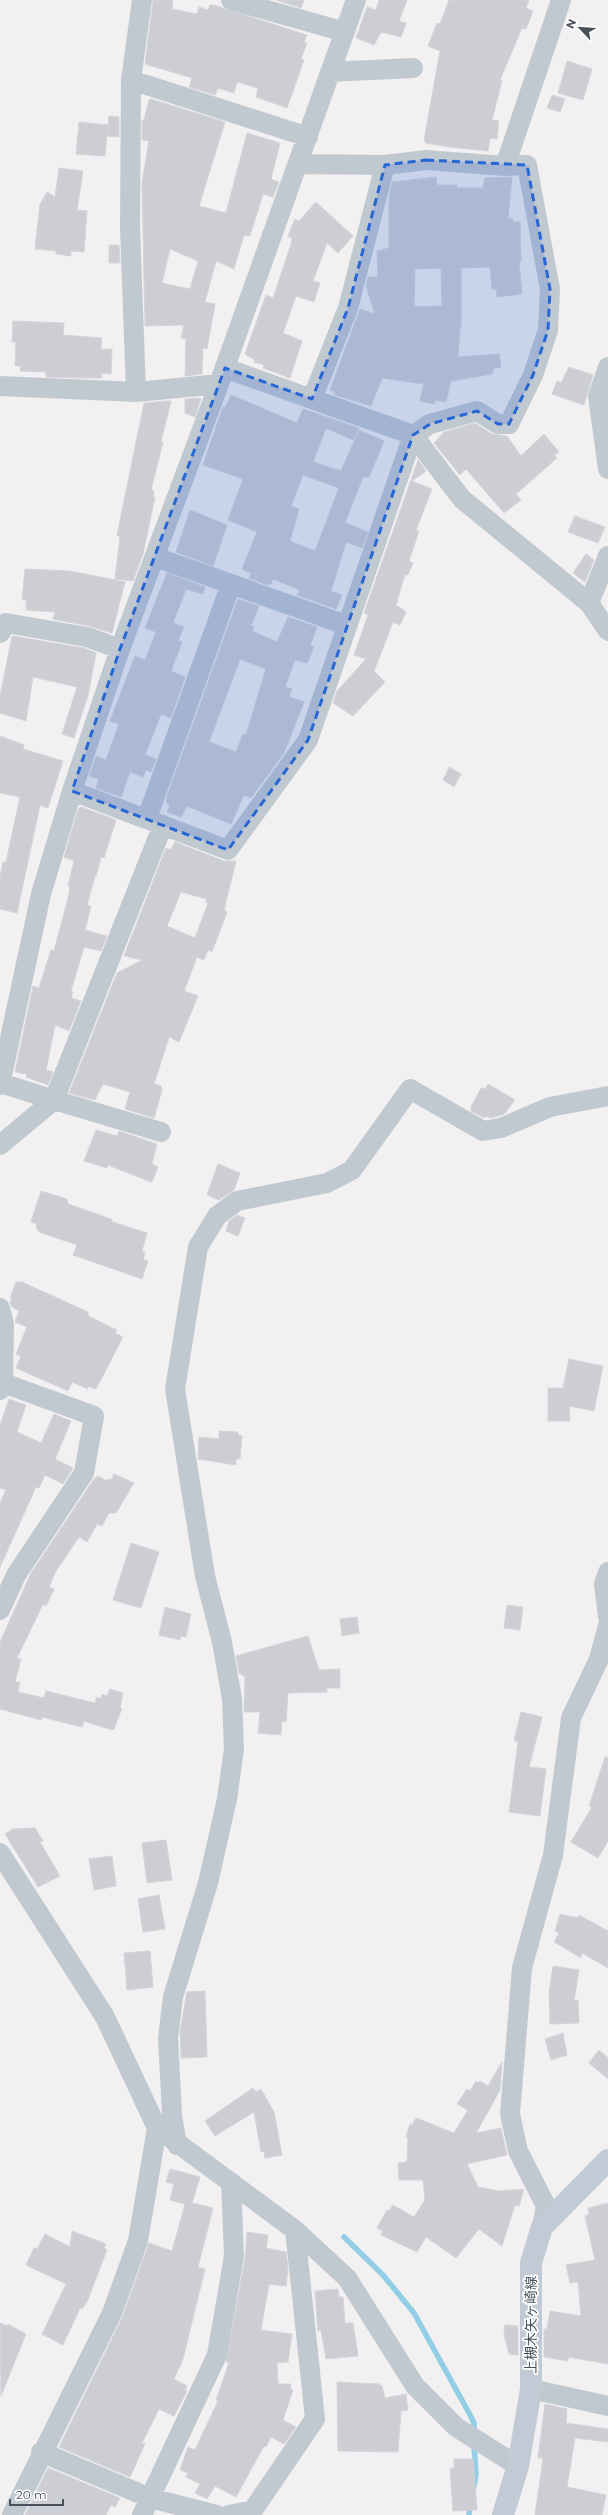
<svg xmlns="http://www.w3.org/2000/svg" width="608" height="2515" font-family="Montserrat,'Noto Sans JP',sans-serif">
<style>
.lines{fill:none;stroke-linecap:round;stroke-linejoin:round}
.stream{stroke:#92cee6;stroke-width:5.5}
.building{fill:#cdced4;stroke:#d4d5db;fill-rule:evenodd}
.minor{stroke:#c1c9d0;stroke-width:20}
.secondary{stroke:#c2cad5;stroke-width:22}
.marked{fill:#2666d5;fill-opacity:0.2;stroke:#2666d5;stroke-width:3;stroke-dasharray:8 5;stroke-linejoin:round}
.labels{text-anchor:middle;stroke-width:3.5;stroke-linejoin:round;paint-order:stroke}
.street-label{font-size:14px;fill:#49515c;stroke:#fff}
</style>
<rect width="100%" height="100%" fill="#f2f0f0"/>
<g class="lines">
<!-- stream -->
<path class="stream" d="M344 2237 383 2275 414 2313 469 2413 474 2423V2432
M474 2486 476 2474 474 2445
M469 2515 470 2504"/>
</g>
<!-- building -->
<path class="building" d="M153 0H173L172 9 197 14 199 7 208 10 210 5H214L307 35 304 42 307 43 301 59 304 60 287 108 256 97 258 88 237 82 234 93 218 88 215 95 189 87 192 78 145 64Z
M276 0H304L301 8Z
M379 0H407L399 21 406 23 401 37 381 32 374 45 356 38 367 7 376 10Z
M449 0H529L526 8 533 11 526 29 522 28 500 80 502 81 492 120 499 121 497 139 490 138 488 151 449 147 426 143 424 140 440 51 428 46 437 23 440 24Z
M567 61 592 69 583 100 558 93Z
M552 95 565 99 560 112 547 108Z
M151 99 225 122 199 206 226 213 247 133 280 143 271 179 279 182 273 197 263 194 250 236 244 235 234 269 216 261 205 302 215 304 207 349 203 348 202 374 185 376 186 339 181 338 184 325 145 326 142 182 149 141 142 140V120H144L149 100ZM170 249 198 261 190 289 162 283Z
M109 116 119 117V137L107 136Z
M79 122 108 125 105 156 76 154Z
M59 168 83 171 77 210 87 211 84 252 71 251V256L56 254V251L35 249 40 204 47 192 55 197Z
M436 177 437 185H457V188H483L485 178 512 177 508 219H513V222H520L521 262H519L522 294 497 297 496 289H492L490 267 461 268V327H460L458 357 499 354 501 367 494 368 492 374 451 381 446 402 435 400 434 404 420 401 424 384 382 378 371 406 335 395V392L330 390 360 309 375 314 366 286 368 277H378L377 251 389 248V197L392 182ZM441 268 442 306 414 307 415 269Z
M316 202 353 236 338 253 327 243 313 281 320 283 314 302 296 296 283 333 302 341 290 378 263 368 264 365 254 362 255 360 245 354 266 295 273 298 291 244 292 238 288 236 295 219 299 221Z
M109 245H119L120 263H109Z
M13 321 64 323 63 335 102 338 101 349H112L111 374 102 373V378H82L46 377V372L20 371 21 366H15L16 342H12Z
M569 367 593 375 584 405 552 394 557 381 561 383Z
M231 395 297 423 303 409 359 428 353 440 326 428 313 462 341 471 359 430 384 441 369 477H363L345 523 368 532 362 548 346 542 331 591 342 595 336 609 297 595 300 590 273 579 271 584 267 585 249 578 251 573 242 569 257 532 228 520 243 479 203 465 223 407 225 408ZM303 475 339 488 315 551 290 541 299 509 291 506Z
M197 398 201 399 195 417 185 413V399Z
M167 401H171L161 442H163L151 490 154 491 153 497H155L143 554 133 581 115 579 120 537 117 535 144 403Z
M475 423 492 434 507 436 521 456 544 434 559 452 554 455 557 458 516 494 521 500 504 513 466 469 460 475 434 443 444 432Z
M418 460 426 471 412 481 432 489 416 530 419 531 409 561 413 563 408 575 405 574 396 605 406 612 400 625 393 622 374 671 385 682 353 716 333 703 337 691 366 659 354 655 368 615 364 613Z
M190 510 227 525 213 566 176 552Z
M575 516 605 527 598 543 568 532Z
M586 554 594 560 585 582 573 573Z
M25 569 70 571 125 582 112 633 89 626 53 619 55 612 26 610V600H22Z
M167 573 205 587 203 594 186 589 173 623 184 627 178 641 182 642 171 671 185 677 171 718 161 714 149 745 145 755 156 759 151 772 146 770 143 777 130 772 121 797 96 788 99 779 89 776 96 756 106 760 119 724 110 721 135 656 145 660 156 632 145 628Z
M238 599 259 606 251 626 254 627 252 631 277 642 288 617 317 627 310 646 314 647 307 663 295 660 285 687 292 689 289 697 304 702 284 753 251 798 244 795 231 824 187 806 181 817 167 812 170 805 166 802 167 796ZM240 659 266 669 246 735 243 734 236 752 209 742Z
M12 636 84 648 96 653 88 696 74 738 62 734 77 687 33 677 26 721 0 713V696Z
M0 736 24 745 23 749 63 761 48 808 40 805 17 913 0 909V876L3 862H6L20 797 0 793Z
M449 767 461 774 454 787 443 780Z
M81 807 116 820 104 858 101 857 96 876H95L87 905 91 906 85 930 107 936 101 951 84 947 71 991 73 992 71 998 81 1001 69 1031 55 1025 46 1070 53 1072 48 1085 26 1077 27 1074 15 1072 33 986 39 988 51 950 54 951 69 894 70 886H68L74 861 64 857 78 809Z
M175 842 224 861H236L224 910 227 912 212 952 208 950 204 960 197 957 184 991 198 996 179 1042 169 1037 154 1084 161 1086 162 1090 154 1118 125 1109 130 1092 103 1084 95 1100 69 1093 117 973 142 960 124 956 166 848 171 850ZM181 892 207 899 206 902 208 903 195 938 167 926Z
M488 1084 515 1100 504 1114 491 1118 485 1116 484 1118 471 1111V1107L481 1088 485 1089Z
M96 1130 117 1136 119 1131 157 1144 152 1164 158 1167 153 1180 151 1182 108 1165 107 1168 84 1161Z
M218 1164 240 1173 234 1190 219 1200 207 1195Z
M41 1191 67 1199 68 1204 111 1219 113 1222 147 1233 142 1251 145 1252 143 1259 148 1261 142 1279 73 1255 77 1245 39 1232 36 1227 37 1224 31 1222Z
M237 1215 245 1218 238 1236 226 1231 229 1221Z
M16 1282H22L88 1312V1316L117 1330 115 1333 123 1337 96 1389 88 1386V1389L72 1382 68 1391 16 1368 21 1356 16 1354 27 1327 15 1322 19 1311 12 1307 10 1303 12 1299 10 1298Z
M569 1359 603 1366 594 1411 569 1406 570 1421H548V1388H563Z
M9 1399 26 1405 17 1432 41 1443 54 1414 71 1421 55 1459 73 1468 63 1484 45 1475 39 1488 36 1487 0 1567V1503L6 1490 0 1488V1425Z
M219 1431 238 1432V1435L242 1436 240 1459H236V1465L198 1459 199 1437 219 1439Z
M114 1474 134 1483 116 1513H109L102 1526 97 1524 87 1542 79 1537 56 1571 49 1587 54 1589 46 1606 43 1604 17 1658 21 1659 15 1682H20L18 1692 44 1698 46 1691 95 1703 97 1697 101 1699 102 1694 107 1696 110 1689 123 1693 120 1708H122L114 1729 112 1730 84 1721 82 1727 42 1717 41 1720 0 1709V1642L31 1573 94 1479 98 1476 107 1481 108 1479 111 1480Z
M131 1543 159 1552 141 1608 113 1600Z
M507 1605 523 1607 520 1630 504 1628Z
M165 1607 191 1614 186 1637 181 1636 180 1640 159 1635Z
M357 1617 359 1633 342 1636 340 1619Z
M308 1636 319 1670 340 1669V1688H327V1692L288 1693 286 1722 282 1721 281 1735 258 1733 260 1712H244L245 1677 239 1673 236 1656Z
M521 1712 542 1717 529 1767 546 1769 540 1816 509 1812 518 1742 514 1740Z
M605 1757H608V1841L598 1858 571 1842 592 1807 589 1806Z
M35 1828 43 1841 40 1842 60 1876 38 1887 5 1834 13 1829Z
M166 1840 172 1880 147 1883 142 1843Z
M112 1856 116 1886 94 1890 89 1859Z
M159 1895 165 1929 143 1932 138 1899Z
M560 1914 578 1918 579 1915 608 1931V1968L582 1953 581 1958 554 1942 559 1933 555 1931Z
M150 1951 153 1987 127 1990 124 1953Z
M553 1966 579 1970 574 2000H578L579 2023 550 2024 549 1992Z
M205 1991 207 2057 181 2058 180 2031 187 1992Z
M563 2033 567 2055 551 2060 545 2039Z
M599 2050 608 2058V2079L589 2063Z
M502 2062 500 2090 476 2133 501 2128 507 2155 467 2164 478 2187 499 2191 524 2189 519 2206 515 2205 502 2246 479 2229 456 2258 426 2237 417 2252 381 2235 383 2231 377 2228 387 2210 389 2211 393 2205 414 2217 425 2200 423 2180H399L398 2163 407 2162 408 2138 406 2137 410 2124 412 2125 416 2118 454 2133 468 2110 457 2104 467 2089 470 2091 476 2081 478 2083 480 2081 488 2086Z
M253 2088 256 2092 261 2089 274 2112 282 2155 265 2158 264 2151 261 2152 254 2112 215 2136 205 2121Z
M170 2169 200 2177 192 2203 213 2208 198 2267 205 2269 183 2359 174 2379 187 2386 185 2390 187 2391 174 2416 159 2409 142 2443 145 2444 130 2477 59 2447 122 2318 149 2243 172 2251 185 2204 170 2200 174 2184 166 2182Z
M608 2203V2364L568 2357V2361L544 2357V2329H547L550 2311 581 2316 578 2282 570 2283 566 2265 595 2260 585 2216 589 2215 588 2208Z
M72 2231 106 2244 104 2248 107 2250 87 2302 82 2309 80 2308 63 2345 42 2334 66 2284 26 2265 34 2248 37 2249 45 2234 70 2247Z
M247 2232 268 2235 266 2248 286 2252 288 2269 286 2286 269 2284 261 2330 292 2334 288 2362 277 2363 278 2384H291L290 2388 293 2390 283 2420 296 2427 284 2444 271 2437 266 2447 264 2446 236 2497 215 2486 207 2499 195 2493 200 2484 186 2477 188 2473 180 2470 188 2447 195 2450 218 2401 216 2400 229 2363 226 2362 245 2258Z
M338 2289 339 2297H343L345 2323H353L358 2356 326 2359 321 2330 318 2331 315 2291Z
M0 2323 7 2326 8 2324 26 2334 1 2396Z
M505 2325 518 2326V2355L509 2354 504 2334Z
M337 2382 379 2384 382 2386 385 2398 406 2394 408 2410 401 2411 398 2452 338 2451Z
M545 2404 567 2409 566 2423 608 2429V2442L575 2438 567 2487 606 2495 602 2515H535L543 2458H538Z
M454 2459H473L477 2510 453 2511 450 2468H454Z
M48 2468 120 2498 115 2507 111 2505 106 2515H25Z"/>
<g class="lines">
<!-- minor -->
<path class="minor" d="M231 0 345 32
M330 72 413 68
M131 80 308 137
M298 164 385 165 426 160 505 166 561 0
M608 367 598 396 608 469
M225 368 413 435 462 499 589 603 608 631
M0 386 136 392 219 384
M136 392 130 227 131 80 142 0
M312 399 348 308 385 165
M155 557 346 625
M589 603 608 556
M0 633 6 623 87 637 120 649
M72 791 228 850 308 740 413 435 430 424 477 411 498 424H509L533 375 548 330 550 289 527 165 505 166
M147 818 231 584
M1 1083 54 1100 163 825
M0 1085 41 894 72 791 120 649 219 384 356 0
M0 1145 54 1100 161 1132
M0 1308 4 1324 3 1383 0 1390
M608 1572 604 1584 608 1617
M0 1610 16 1575 84 1473 94 1416 3 1383
M0 1853 105 2017 157 2128 295 2230 347 2278 415 2386 456 2427 518 2466
M177 2145 172 2115 168 2038 173 1997 208 1883 227 1799 234 1749 232 1699 222 1642 205 1576 175 1389 198 1247 217 1216 237 1201 327 1183 352 1170 410 1089 483 1131 501 1128 550 1107 608 1096
M542 2227 546 2206 518 2151 510 2114 522 1968 553 1855 571 1718 599 1659 608 1626
M531 2389 608 2406
M41 2452 150 2498 217 2515
M12 2515 112 2313 138 2241 157 2128
M142 2515 217 2355 234 2256 231 2182
M229 2515 253 2510 315 2419 295 2230"/>
<!-- secondary -->
<path class="secondary" d="M503 2515 518 2466 531 2389V2263L542 2227 608 2160"/>
</g>
<!-- marked area -->
<path class="marked" d="M426 160 527 165 550 289 548 330 533 375 509 424H498L477 411 430 424 413 435 308 740 228 850 72 791 120 649 225 368 312 399 348 308 385 165Z"/>
<g class="labels">
<!-- street labels -->
<g class="street-label">
<text transform="translate(531 2325) rotate(-90)" y="5">上槻木矢ヶ崎線</text>
</g>
</g>
<!-- north arrow -->
<g transform="translate(580 28) rotate(295)" stroke="#ffffff" stroke-width="3" paint-order="stroke">
<path d="M0-3L7 15L0 10L-7 15Z" fill="#49515c"/>
<text y="-6" font-size="11" font-weight="bold" text-anchor="middle" fill="#49515c">N</text>
</g>
<!-- scale -->
<path d="M10 2499v6h53v-6" fill="none" stroke="#49515c" stroke-width="2"/>
<text x="16" y="2499" font-size="12" fill="#49515c" stroke="#ffffff" stroke-width="3" paint-order="stroke">20 m</text>
</svg>
